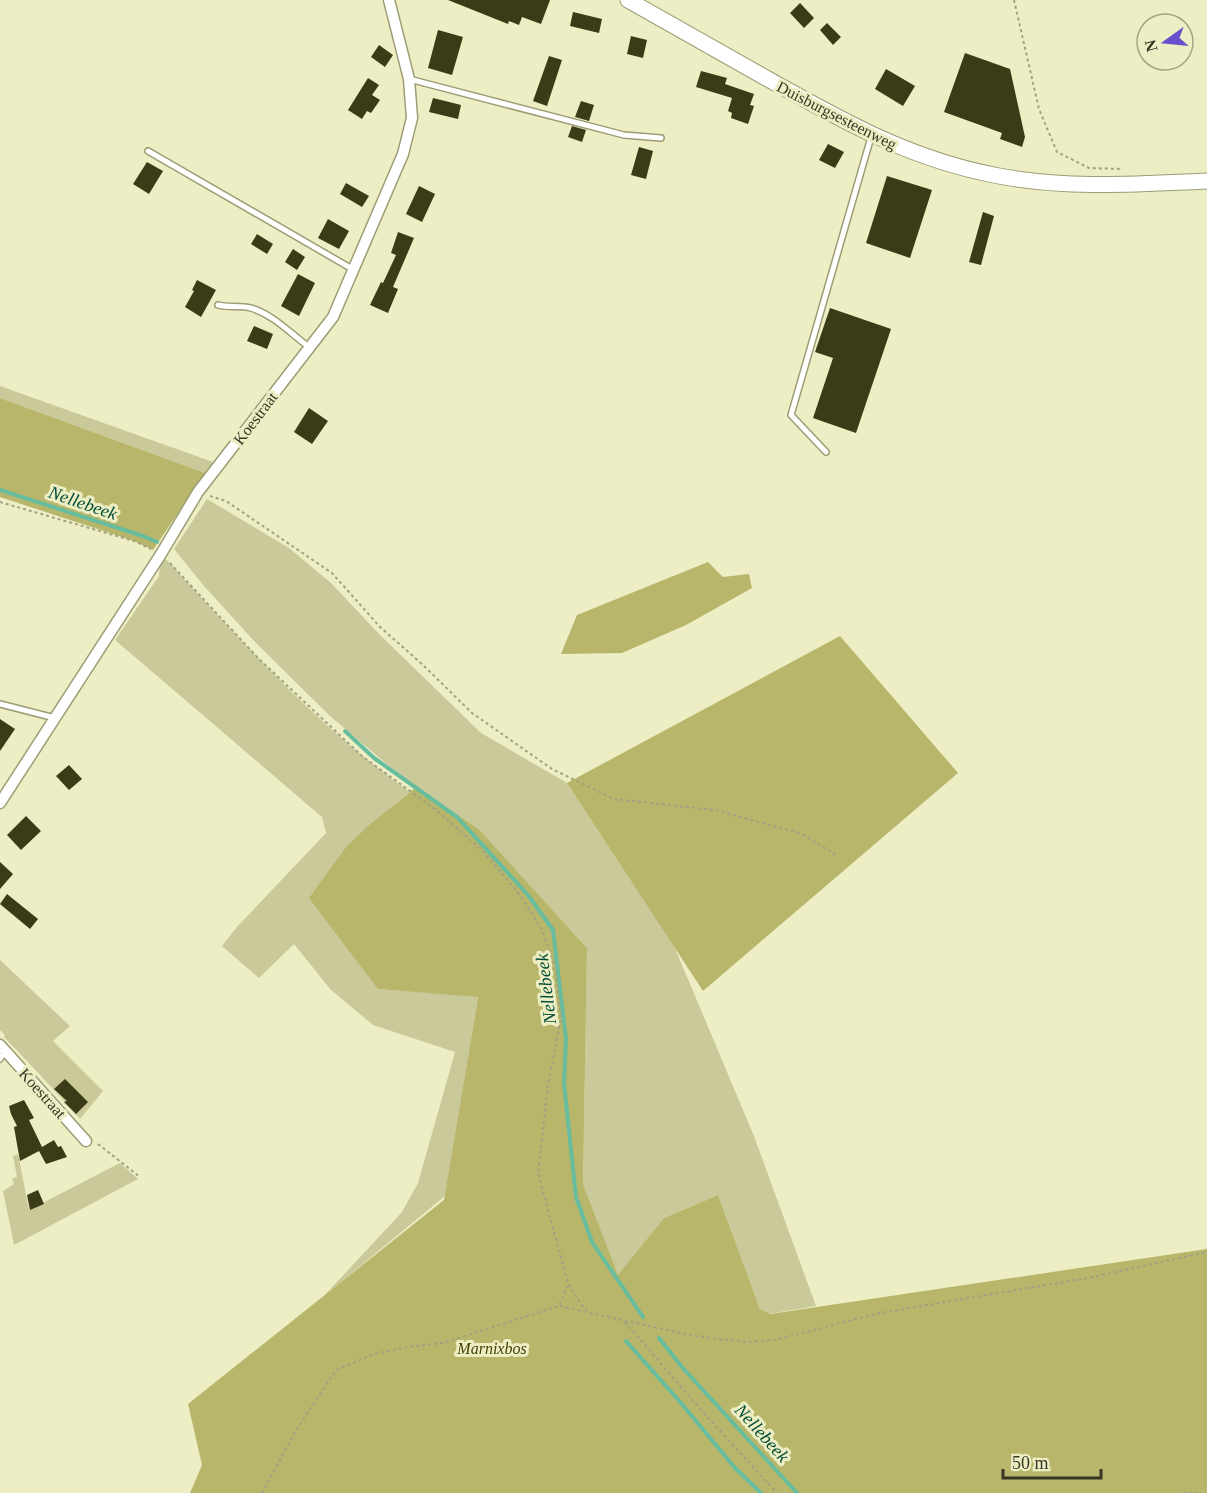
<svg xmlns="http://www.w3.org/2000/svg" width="1207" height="1493" font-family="Georgia,serif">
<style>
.green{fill:#c9c99a}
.forest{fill:#b7b66b}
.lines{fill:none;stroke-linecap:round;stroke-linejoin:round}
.stream{stroke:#67bd9e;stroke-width:4}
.building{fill:#3c3b17}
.lane-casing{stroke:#9c9c75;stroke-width:8}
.street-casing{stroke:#9c9c75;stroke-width:13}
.secondary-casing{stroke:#9c9c75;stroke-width:17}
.path{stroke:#a1a282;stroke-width:2;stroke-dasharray:3 3;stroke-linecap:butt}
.lane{stroke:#fff;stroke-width:5}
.street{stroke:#fff;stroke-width:10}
.secondary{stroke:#fff;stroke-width:15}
.labels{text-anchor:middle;stroke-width:6;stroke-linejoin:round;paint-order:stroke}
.street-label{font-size:16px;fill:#373726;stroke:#edeec4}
.park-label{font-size:16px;font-style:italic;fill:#444205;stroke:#edeec4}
.water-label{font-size:18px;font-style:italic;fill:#004c37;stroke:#edeec4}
</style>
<rect width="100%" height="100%" fill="#edeec4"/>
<!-- green -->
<path class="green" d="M0 386 213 462 205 473 0 398Z
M207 499 289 548 331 583 379 634 481 733 567 783 674 946 754 1136 816 1306 768 1314 760 1309 718 1195 664 1218 618 1276 583 1184 587 948 479 829 415 788 330 716 257 644 204 586 174 549Z
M161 554C239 638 316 726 410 792L390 808 378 989 478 996 445 1196 324 1296 402 1212 418 1183 455 1052 373 1025 331 990 294 944 259 978 222 946 236 928 326 833 322 817 115 640 159 576Z
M0 960 70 1026 53 1041 103 1091 80 1119C56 1091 30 1064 4 1037L5 1035 0 1030Z
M18 1154 29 1210 120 1163 138 1179 14 1245 3 1191 14 1184 12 1179 17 1177 13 1156Z"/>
<!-- forest -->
<path class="forest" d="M0 398 205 473 153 550 134 541 0 497Z
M708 562 723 577 749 574 752 588 686 625 622 653 561 654 577 615Z
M840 636 958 773 703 991 567 783Z
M415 788 479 829 587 948 583 1184 618 1275 664 1218 718 1195 760 1309 770 1314 1207 1249V1493H190L202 1465 188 1404 444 1200 478 997 378 989 309 898 347 846 367 827Z"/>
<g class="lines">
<!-- stream -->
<path class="stream" d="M0 490 143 536 157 542
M345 731 374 758 457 817 528 895 553 930 566 1039 564 1083 576 1197 592 1242 643 1317
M659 1338 682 1367 797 1493
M626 1341 681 1403 735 1468 761 1493"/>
</g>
<!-- building -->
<path class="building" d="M448 0H550L541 24 522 17 519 25 509 21 508 24Z
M800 3 814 18 804 28 790 13Z
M573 12 602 19 599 33 570 26Z
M827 23 841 37 833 45 820 30Z
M438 30 463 37 452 75 428 68Z
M631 36 647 40 643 58 627 54Z
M379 45 393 55 385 67 371 57Z
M965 53 1010 69 1025 137 1022 147 1000 139 1002 133 944 112Z
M549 56 562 60 547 106 533 101Z
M886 69 915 86 903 106 875 89Z
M701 71 727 78 725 84 754 94 750 105 754 106 748 124 731 118 732 113 728 111 732 98 696 87Z
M368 78 379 85 372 95 380 100 371 113 367 111 362 119 348 110Z
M433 98 461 105 458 119 429 112Z
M581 101 594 105 589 121 575 117Z
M572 126 586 130 582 142 568 137Z
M828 144 844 152 835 168 819 160Z
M639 147 653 151 646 179 631 175Z
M147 162 163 171 149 194 133 184Z
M887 176 932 190 910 258 866 243Z
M346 183 369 196 362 207 340 194Z
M419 186 435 194 422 222 406 214Z
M983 212 994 216 981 265 969 262Z
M328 219 349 231 339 249 318 238Z
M398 232 414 238 393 287 398 289 388 313 370 305 381 282 383 283 396 255 391 253Z
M257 234 273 244 267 254 251 244Z
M293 249 305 257 297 270 285 262Z
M298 274 315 283 299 316 281 306Z
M197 280 216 290 201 317 185 307 194 291 192 290Z
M830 308 891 329 856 433 813 418 833 358 815 352Z
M254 326 273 334 267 349 247 341Z
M309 408 328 421 312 444 294 432Z
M0 719 15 729 0 751Z
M69 765 82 779 69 790 56 776Z
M26 816 41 831 21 850 7 835Z
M0 862 13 874 0 889Z
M7 894 38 919 30 929 0 904Z
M65 1079 88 1102 76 1114 64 1102 67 1101 54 1089Z
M24 1100 34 1118 29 1120 42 1147 54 1140 58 1147 61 1146 67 1157 46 1164 39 1151 20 1161 14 1127 17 1126 11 1114 9 1106Z
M38 1190 44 1204 30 1210 27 1195Z"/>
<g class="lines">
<!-- lane casing -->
<g class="lane-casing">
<path id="lane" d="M409 79 624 135 661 138
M148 151 354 270
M218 305C229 308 240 305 251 308 274 315 291 334 309 347
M826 452 791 415 871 137
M0 704 55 718
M0 1059 5 1051"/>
</g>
<!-- street casing -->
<g class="street-casing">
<path id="street" d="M0 803 161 554 198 492 333 317 403 154 412 118 409 79 389 0
M0 1045 86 1141"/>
</g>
<!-- secondary casing -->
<g class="secondary-casing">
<path id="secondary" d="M628 0C674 26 720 52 766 78 843 121 911 160 999 176 1068 189 1137 184 1207 181"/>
</g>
<!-- path -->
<path class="path" d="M1014 0 1039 109 1057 152 1089 168 1123 169
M210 496 226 501 332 573 380 627 422 664 472 713 552 769 614 799 715 810 802 834 836 855
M0 502 134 541 151 549
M170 563 258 658 363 757 435 809 483 851 520 895 542 930 555 966 561 1018 548 1085 538 1173 568 1283 580 1303 589 1313 695 1336 745 1342 775 1340 880 1313 1093 1277 1207 1252
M98 1144 140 1177
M560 1306 586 1312
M625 1322 709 1419 777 1493
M262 1493 298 1427 336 1370 374 1354 408 1347 443 1343 559 1306 568 1285
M1183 1493H1200"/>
<!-- lane -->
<use href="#lane" class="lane"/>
<!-- street -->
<use href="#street" class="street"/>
<!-- secondary -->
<use href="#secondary" class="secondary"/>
</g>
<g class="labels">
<!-- street labels -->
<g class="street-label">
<text transform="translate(837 115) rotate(27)" y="6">Duisburgsesteenweg</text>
<text transform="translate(255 418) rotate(-53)" y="6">Koestraat</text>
<text transform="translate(43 1093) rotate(48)" y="6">Koestraat</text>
</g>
<!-- park labels -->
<g class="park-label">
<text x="492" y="1354">Marnixbos</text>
</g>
<!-- water labels -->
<g class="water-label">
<text transform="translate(83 503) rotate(19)" y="6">Nellebeek</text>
<text transform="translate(546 989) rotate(-97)" y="6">Nellebeek</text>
<text transform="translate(762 1433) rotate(48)" y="6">Nellebeek</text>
</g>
</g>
<!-- north arrow -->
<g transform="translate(1165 42) rotate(255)"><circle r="28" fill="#edeec4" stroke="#a4a585" stroke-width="1.5"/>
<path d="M0-4.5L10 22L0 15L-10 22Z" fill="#6950ca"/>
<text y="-9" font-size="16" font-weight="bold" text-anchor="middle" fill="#373726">N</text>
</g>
<!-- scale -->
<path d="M1003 1469v9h98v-9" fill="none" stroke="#373726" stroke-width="3"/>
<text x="1012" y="1469" font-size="18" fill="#373726" stroke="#edeec4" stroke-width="4.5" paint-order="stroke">50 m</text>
</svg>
